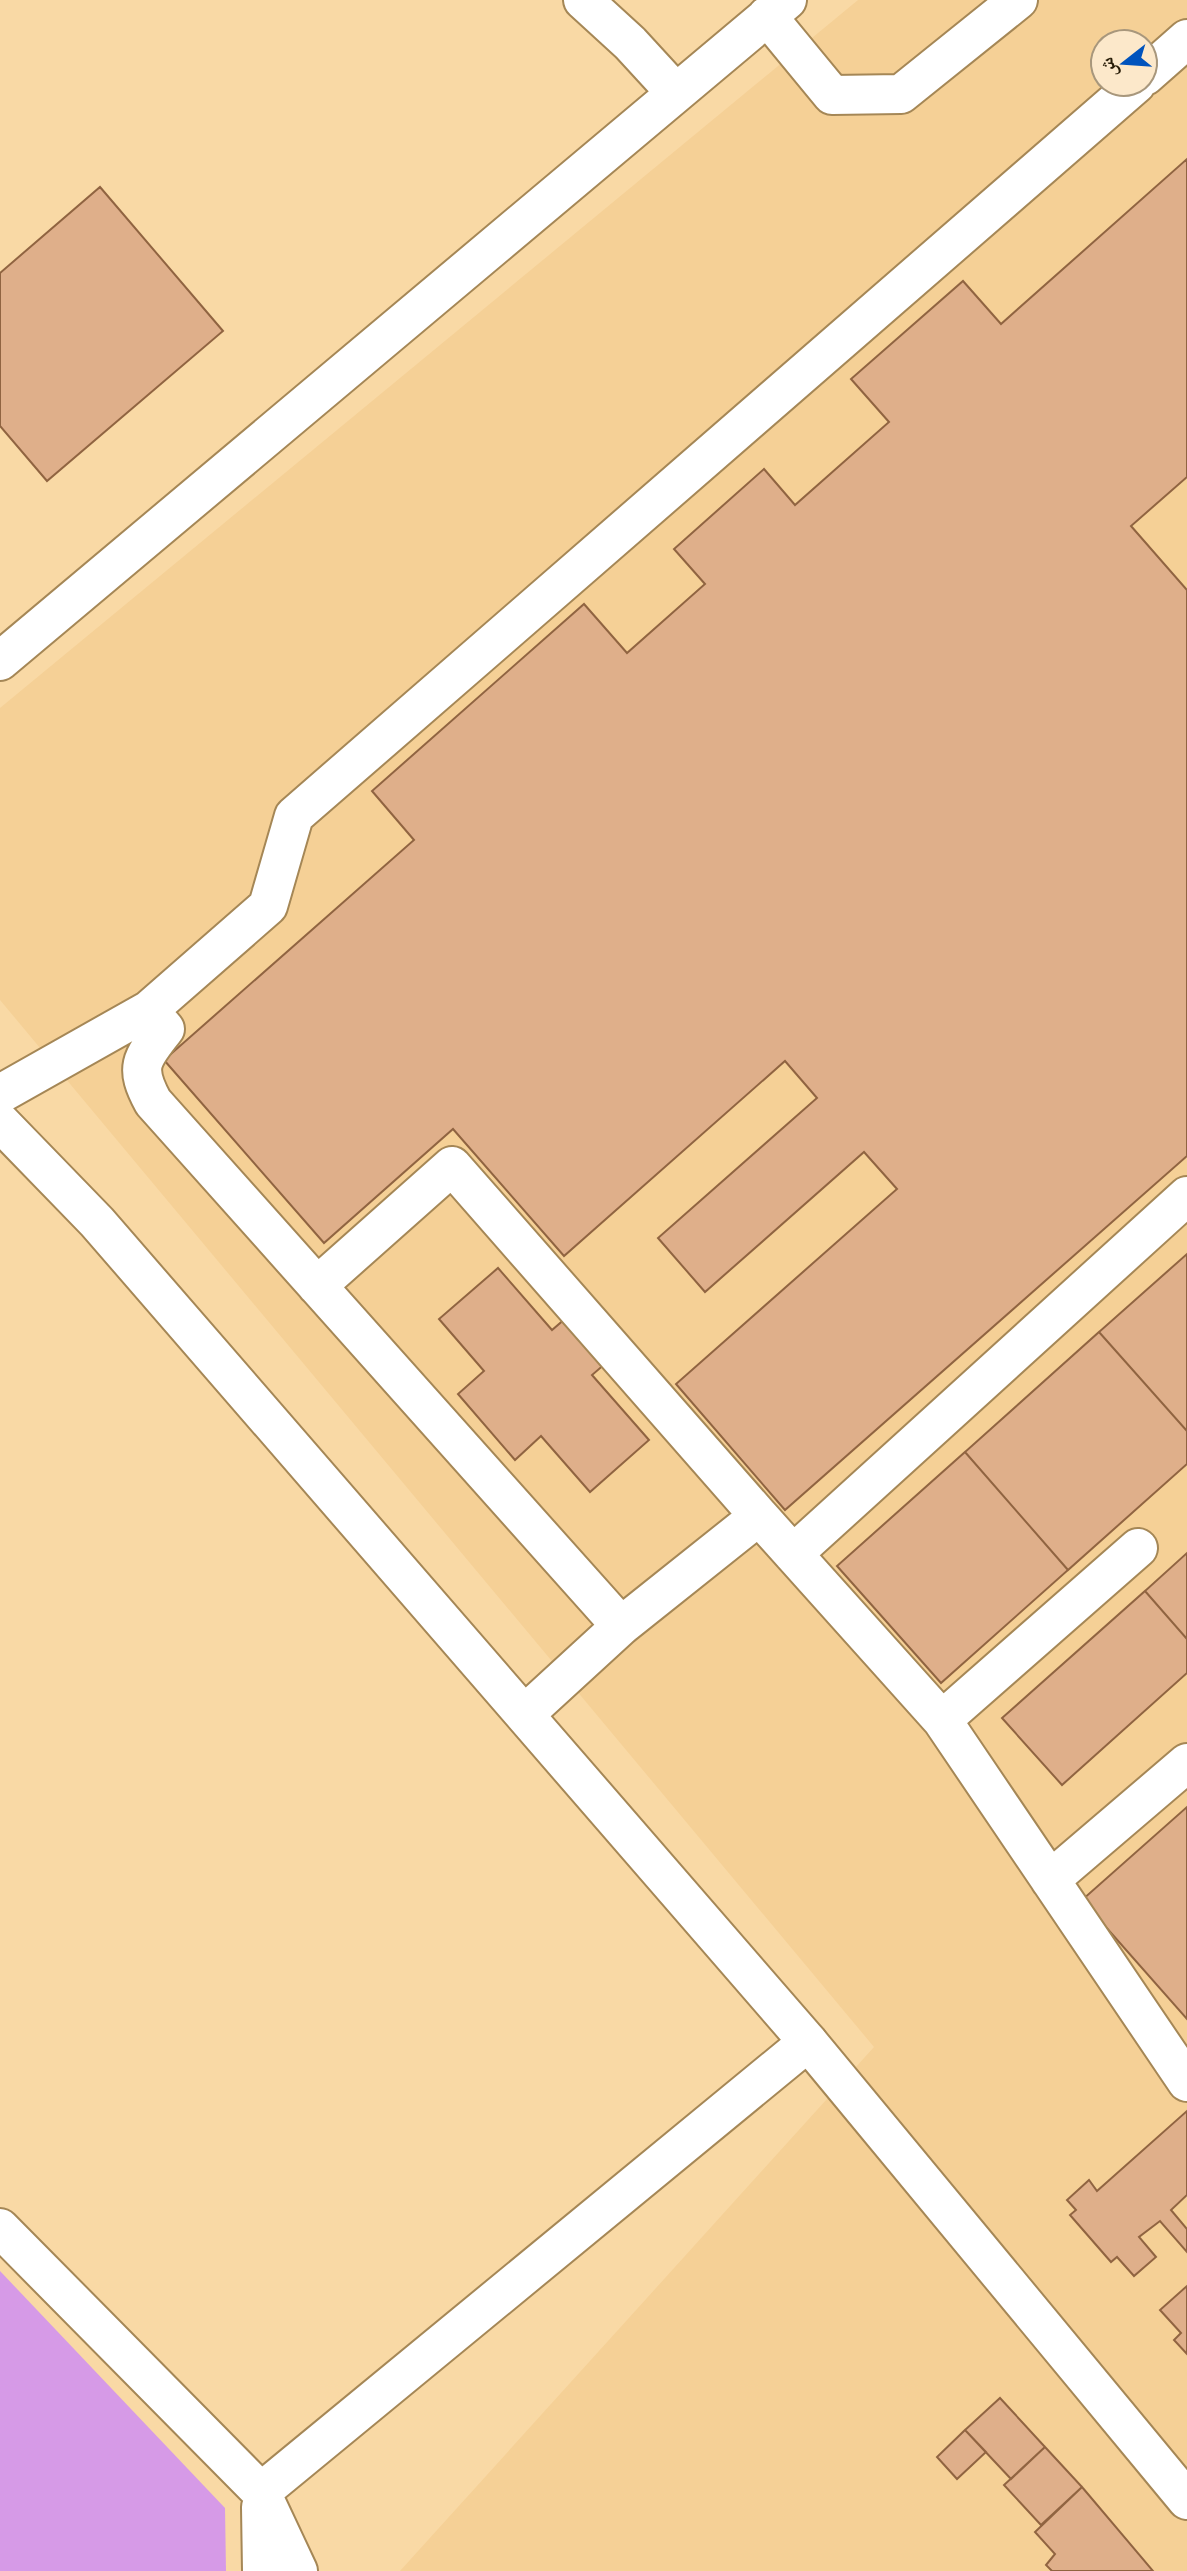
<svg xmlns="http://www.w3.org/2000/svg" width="1187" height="2571" font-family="Inter,'Noto Naskh Arabic',sans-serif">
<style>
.built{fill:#f5d096;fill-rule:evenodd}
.green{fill:#d69ae7}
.building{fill:#dfaf8a;stroke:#906441;stroke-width:2}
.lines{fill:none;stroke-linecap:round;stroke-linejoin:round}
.minor-casing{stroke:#a58756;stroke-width:42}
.major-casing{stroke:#a58756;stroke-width:42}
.minor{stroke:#fff;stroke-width:38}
.major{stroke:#fff;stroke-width:38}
</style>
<rect width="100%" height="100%" fill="#f9d9a5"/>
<!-- built -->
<path class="built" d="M858 0H1187V2571H400L874 2047 0 1000V708ZM1103 42H1145V84H1103Z"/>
<!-- green -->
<path class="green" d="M0 2271 225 2508 226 2571H0Z"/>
<!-- building -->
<path class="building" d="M1187 159V477L1131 526 1187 590V1156L785 1510 676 1384 897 1189 864 1152 705 1292 658 1238 817 1098 785 1061 564 1256 453 1129 324 1243 164 1060 414 840 372 791 584 604 627 653 705 584 674 549 764 469 795 505 889 422 851 379 963 281 1001 324Z
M100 187 223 331 47 481 0 426V273Z
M1187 1254V1431L1099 1332Z
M498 1268 552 1330 566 1318 606 1363 592 1375 649 1440 590 1492 541 1436 515 1460 458 1394 484 1371 439 1319Z
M1099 1332 1187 1431V1464L1068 1570 965 1452Z
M965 1452 1068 1570 941 1683 837 1566Z
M1187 1553V1639L1145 1591Z
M1145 1591 1187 1639V1673L1062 1785 1002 1718Z
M1187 1807V2019L1082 1900Z
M1187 2111V2195L1171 2210 1187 2229V2252L1160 2221 1139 2237 1156 2257 1134 2276 1117 2257 1111 2262 1070 2215 1076 2210 1067 2200 1089 2180 1097 2191Z
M1187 2286V2354L1174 2340 1181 2333 1160 2310Z
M1000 2398 1045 2447 1011 2479 965 2430Z
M965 2430 986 2452 957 2479 937 2457Z
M1045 2447 1082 2487 1041 2525 1004 2485Z
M1082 2487 1153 2571H1052L1046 2565 1055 2554 1035 2532Z"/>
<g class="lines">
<!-- minor casing -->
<g class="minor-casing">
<path id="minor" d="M583 0 630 43 675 92
M767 16 832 95 901 94 1018 0
M1145 76 1187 39
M0 661 787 0
M149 1010 165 1029C141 1059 134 1067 153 1102L621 1626 525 1714
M0 1094 149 1010 268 906 294 816 1136 84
M317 1286 452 1166 759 1516
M793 1554 1187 1196
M621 1626 759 1516 942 1720 1187 2082
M942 1720 1138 1548
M1050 1880 1187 1763
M0 2228 261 2492 298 2571
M261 2492 808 2042
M261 2507 262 2571"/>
</g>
<!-- major casing -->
<g class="major-casing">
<path id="major" d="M0 1122 97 1222 808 2042 1187 2500"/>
</g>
<!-- minor -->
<use href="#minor" class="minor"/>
<!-- major -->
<use href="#major" class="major"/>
</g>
<!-- north arrow -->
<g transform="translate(1124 63) rotate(253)"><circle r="33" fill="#fce8ca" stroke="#a8977c" stroke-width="2"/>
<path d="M0-5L12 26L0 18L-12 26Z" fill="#0053bd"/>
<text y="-10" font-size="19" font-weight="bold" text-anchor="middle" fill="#291d08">ش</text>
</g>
</svg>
